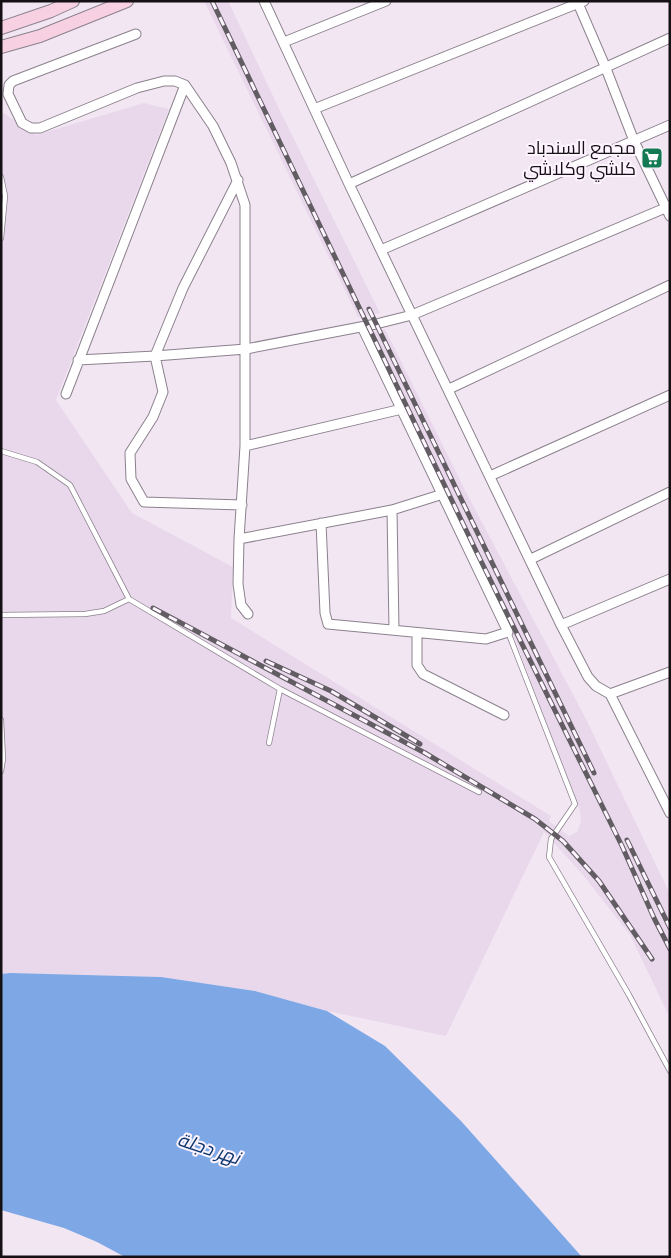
<svg xmlns="http://www.w3.org/2000/svg" width="671" height="1258" font-family="'Roboto Condensed',Cairo,sans-serif">
<style>
.built{fill:#e9d8eb}
.water{fill:#7da8e5}
.lines{fill:none;stroke-linecap:round;stroke-linejoin:round}
.service-casing{stroke:#8b818d;stroke-width:6}
.minor-casing{stroke:#8b818d;stroke-width:11}
.secondary-casing{stroke:#8b818d;stroke-width:14}
.service{stroke:#fff;stroke-width:4.5}
.minor{stroke:#fff;stroke-width:9}
.secondary{stroke:#f7d1e2;stroke-width:12}
.rail-casing{stroke:#625c63;stroke-width:5}
.rail{stroke:#fdf4ff;stroke-width:3;stroke-dasharray:9;stroke-linecap:butt}
.labels{text-anchor:middle;stroke-width:4;stroke-linejoin:round;paint-order:stroke}
.poi-label{font-size:18px;fill:#141014;stroke:#fdf4ff;text-anchor:end}
.water-label{font-size:19px;font-style:italic;fill:#0b356b;stroke:#fdf4ff}
</style>
<rect width="100%" height="100%" fill="#f2e6f3"/>
<!-- built -->
<path class="built" d="M204 1H228L282 115 380 313 358 317Z
M144 103 169 109 56 400 132 513 233 567 231 618 551 816 549 821 569 836 577 832 581 821 580 811 516 642 367 334 385 329 466 492 586 719 670 894V1018L630 935 583 875 544 832 446 1036 327 1011 255 991 161 977 10 973 1 974V111L36 135Z"/>
<!-- water -->
<path class="water" d="M10 973 161 977 255 991 327 1011 385 1046 461 1121 582 1257H125L97 1242 64 1228 1 1210V974Z"/>
<g class="lines">
<!-- service casing -->
<g class="service-casing">
<path id="service" d="M1 177 5 196 1 238
M1 451 37 462 70 485 129 599 280 689 479 792
M1 615 85 614 104 611 129 599
M508 632 575 804 551 839 549 857 629 995 670 1071
M1 720 3 759 1 771
M269 743 280 689"/>
</g>
<!-- minor casing -->
<g class="minor-casing">
<path id="minor" d="M264 1 349 184 561 625 588 677 596 686 610 694 670 813
M577 1 605 66 634 141 670 216
M136 34 13 81 9 85 8 94 22 123 31 128H40L137 88 164 81H175L185 85 213 126 231 163 245 205V446L239 539 238 584 241 605 248 614
M284 42 386 1
M314 109 584 1
M238 180 183 288 155 356 163 392 153 417 130 453 131 479 144 502 242 505
M349 184 670 38
M381 250 670 125
M78 360 155 356 246 349 376 324 412 315 670 206
M449 389 670 285
M66 394 185 85
M245 446 402 409
M490 476 670 395
M392 510 394 630
M321 523 325 613 328 624 486 639 508 632 362 327
M239 539 392 510 443 494
M531 559 670 492
M561 625 670 579
M417 633V665L423 674 504 715
M610 694 670 672"/>
</g>
<!-- secondary casing -->
<g class="secondary-casing">
<path id="secondary" d="M1 28 51 11 73 1
M1 47 40 36 127 1"/>
</g>
<!-- service -->
<use href="#service" class="service"/>
<!-- minor -->
<use href="#minor" class="minor"/>
<!-- secondary -->
<use href="#secondary" class="secondary"/>
<!-- rail casing -->
<g class="rail-casing">
<path id="rail" d="M212 1 479 557 622 846 654 918 670 949
M369 309 594 773
M153 608 425 753 535 819 563 841 599 881 652 959
M266 661 331 691 420 744
M627 840 670 928"/>
</g>
<!-- rail -->
<use href="#rail" class="rail"/>
</g>
<!-- icons -->
<defs>
<g id="supermarket-square" transform="scale(1.125)"><rect x="-9" y="-9" width="18" height="18" rx="4" fill="#147a53" stroke="#fdf4ff"/><path d="M-6-5.5h2.5l.6 2H6L4.5 2H-2.5L-4.4-4H-6ZM-1.5 3.2a1.3 1.3 0 1 0 .1 0ZM3 3.2a1.3 1.3 0 1 0 .1 0Z" fill="#fff"/></g>
</defs>
<g fill-rule="evenodd">
<use href="#supermarket-square" x="652" y="158"/>
</g>
<g class="labels">
<!-- poi labels -->
<g class="poi-label">
<text x="636" y="154">مجمع السندباد<tspan x="636" dy="21">كلشي وكلاشي</tspan></text>
</g>
<!-- water labels -->
<g class="water-label">
<text transform="translate(209 1148) rotate(18)" y="7">نهر دجلة</text>
</g>
</g>
<!-- border -->
<rect width="671" height="1258" fill="none" stroke="#141014" stroke-width="5"/>
</svg>
